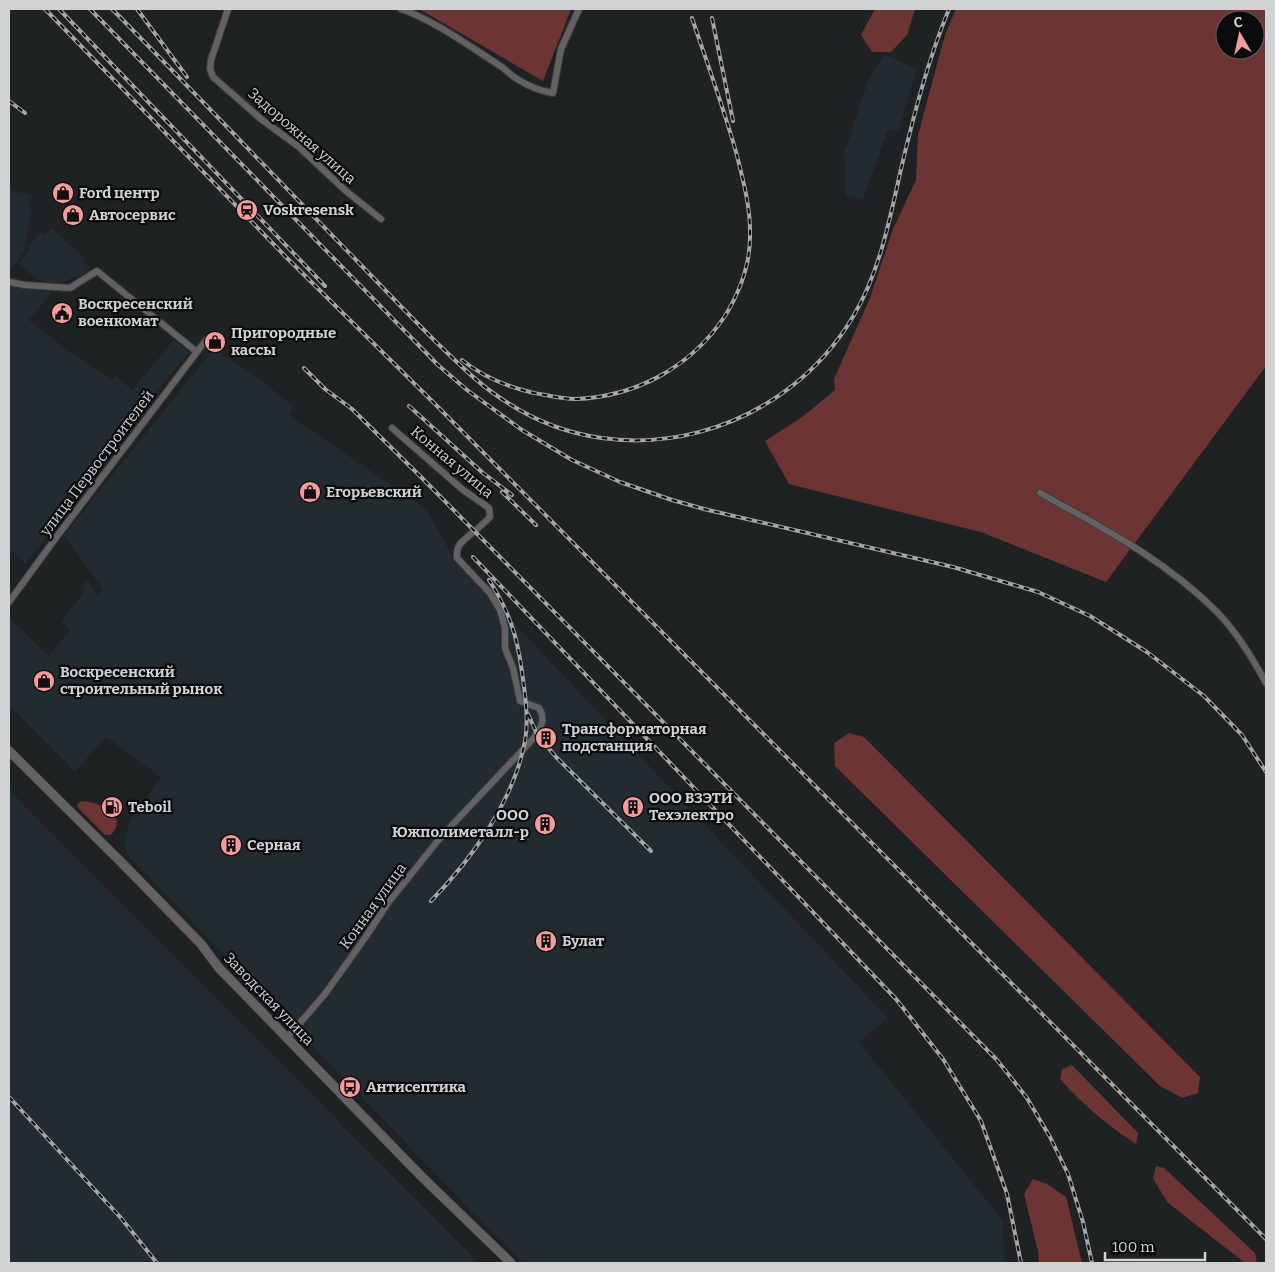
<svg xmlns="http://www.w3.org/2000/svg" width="1275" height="1272" font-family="Bitter,serif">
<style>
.built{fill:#222b2f}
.green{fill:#6d3434;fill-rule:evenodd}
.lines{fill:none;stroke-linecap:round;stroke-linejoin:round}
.minor-casing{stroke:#3b3e3f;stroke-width:8}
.tertiary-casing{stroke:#3b3e3f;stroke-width:10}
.minor{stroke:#636161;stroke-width:6}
.tertiary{stroke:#636161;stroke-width:9}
.rail-casing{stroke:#a3a5a6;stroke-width:4}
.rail{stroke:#0a0b0c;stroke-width:2;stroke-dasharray:5.5;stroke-linecap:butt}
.labels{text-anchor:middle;stroke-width:4.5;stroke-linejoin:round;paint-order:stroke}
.street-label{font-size:15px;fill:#d0d2d3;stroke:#0a0b0c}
.poi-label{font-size:15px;font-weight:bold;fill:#d0d2d3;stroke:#0a0b0c;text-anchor:start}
</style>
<rect width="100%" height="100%" fill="#1f2223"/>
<!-- built -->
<path class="built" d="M884 54 917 69 898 131 888 129 863 200 846 195 844 154 868 81Z
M9 190 32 195 29 208 32 209 24 252 11 270H9Z
M51 228 84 257 82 260 90 267 83 274 60 283 50 285 36 278 18 264 29 250 28 248 41 231 45 235Z
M9 286 52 292 29 320 63 347 112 380 116 376 132 390 174 340 189 352 150 399 26 564 11 550 9 557Z
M217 350 262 381 294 407 289 415 426 509 455 561 888 1018 859 1042 1003 1221 1004 1263H522L128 855 124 845 130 820 161 777 106 737 75 772 9 705V618L49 656 70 629 61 622 81 596 86 579 97 595 103 590 64 535 212 351Z
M9 790 479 1263H9Z"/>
<!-- green -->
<path class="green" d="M419 9H571L543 81Z
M875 9H915L907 35 891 52H872L861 35Z
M956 9H1266V366L1106 582 981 532 789 484 765 441 801 418 835 390 834 379 870 298 893 229 916 180 918 135 945 35ZM1225 20H1255V50H1225Z
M849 733 864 737 1200 1077 1198 1093 1182 1098 1160 1086 835 766 834 743Z
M81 801C98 802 130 813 111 835H105L78 808 77 805Z
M1072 1065 1138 1133 1136 1144C1108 1126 1082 1104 1060 1079L1062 1069Z
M1156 1166 1164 1168 1255 1253 1257 1263H1245L1167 1202 1153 1178Z
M1033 1179 1047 1184 1066 1197 1082 1263H1039L1038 1251 1024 1194Z"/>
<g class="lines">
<!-- minor casing -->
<g class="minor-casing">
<path id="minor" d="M228 9 211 60 210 69 213 77 261 119 299 147 346 191 381 219
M401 9C434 20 472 48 502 67 507 71 512 76 517 79 528 86 540 91 553 93L561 49 579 9
M9 282 25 285 70 288 97 271 197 352
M1040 493C1103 528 1165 560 1216 611 1236 631 1253 659 1266 683
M9 602 58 535 206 340
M287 1038 325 994 367 935 388 903 440 838 532 740C540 730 547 720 539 708L520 701 513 668 505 648V628L500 610 490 593 457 558C456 544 462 542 471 534 478 529 484 523 490 517L489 508 462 489 392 428"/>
</g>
<!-- tertiary casing -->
<g class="tertiary-casing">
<path id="tertiary" d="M9 751 122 863 201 944 219 968 421 1176 511 1263"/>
</g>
<!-- minor -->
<use href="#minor" class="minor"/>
<!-- tertiary -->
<use href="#tertiary" class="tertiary"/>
<!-- rail casing -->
<g class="rail-casing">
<path id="rail" d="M45 9 284 255 434 403 1266 1239
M59 9 325 286
M90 9 438 365 467 390 522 430 572 460 620 482 672 500 704 509 953 567 1038 592 1090 616 1147 652 1204 696 1242 735 1266 772
M112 9C195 93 276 178 359 263 384 289 409 315 435 341 458 363 480 386 508 403 625 479 785 434 854 315 880 271 890 218 901 169 914 114 928 60 949 9
M137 9 187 77
M712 18 733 121
M9 101 25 113
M462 360C483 377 508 387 534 393 547 395 562 399 575 399 636 397 691 367 725 316 739 293 750 265 750 237 751 209 743 179 736 152 723 106 707 63 692 18
M304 368 325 389 352 409 421 477 997 1060 1027 1098 1050 1137 1068 1174 1083 1222 1092 1263
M409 406 483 473 512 495
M502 492 536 525
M473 557 896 999 943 1059 981 1121 1007 1194 1021 1263
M528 714 537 734 556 757 651 851
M431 901C472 859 514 800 525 741 529 719 525 694 522 672 517 635 509 611 489 580
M9 1097 121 1218 157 1263"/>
</g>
<!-- rail -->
<use href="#rail" class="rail"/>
</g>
<!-- icons -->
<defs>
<g id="shop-disc" transform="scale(1.125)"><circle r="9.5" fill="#f59b98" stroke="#0a0b0c"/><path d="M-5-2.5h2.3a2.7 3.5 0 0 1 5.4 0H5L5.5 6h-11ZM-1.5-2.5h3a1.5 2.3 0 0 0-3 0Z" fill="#111"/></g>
<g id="station-disc" transform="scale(1.125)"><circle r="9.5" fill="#f59b98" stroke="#0a0b0c"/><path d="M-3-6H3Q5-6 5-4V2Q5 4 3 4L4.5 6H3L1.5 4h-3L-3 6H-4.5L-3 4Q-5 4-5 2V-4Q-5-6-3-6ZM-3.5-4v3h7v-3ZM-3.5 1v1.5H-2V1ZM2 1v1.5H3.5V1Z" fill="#111"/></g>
<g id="civic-disc" transform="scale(1.125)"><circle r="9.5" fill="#f59b98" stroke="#0a0b0c"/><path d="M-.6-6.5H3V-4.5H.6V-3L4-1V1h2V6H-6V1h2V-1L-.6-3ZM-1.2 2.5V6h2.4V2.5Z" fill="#111"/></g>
<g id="building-disc" transform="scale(1.125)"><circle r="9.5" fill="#f59b98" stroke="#0a0b0c"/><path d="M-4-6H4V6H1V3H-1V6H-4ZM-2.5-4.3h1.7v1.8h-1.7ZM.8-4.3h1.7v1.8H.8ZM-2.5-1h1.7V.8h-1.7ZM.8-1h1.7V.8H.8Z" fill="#111"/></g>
<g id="fuel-disc" transform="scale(1.125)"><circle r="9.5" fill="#f59b98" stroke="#0a0b0c"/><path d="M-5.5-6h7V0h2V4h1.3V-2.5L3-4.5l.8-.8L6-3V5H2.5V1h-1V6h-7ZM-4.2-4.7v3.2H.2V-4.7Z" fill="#111"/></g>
<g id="bus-disc" transform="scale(1.125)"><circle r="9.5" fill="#f59b98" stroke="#0a0b0c"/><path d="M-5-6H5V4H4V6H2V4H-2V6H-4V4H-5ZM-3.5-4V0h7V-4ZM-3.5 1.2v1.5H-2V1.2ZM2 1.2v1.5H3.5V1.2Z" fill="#111"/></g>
</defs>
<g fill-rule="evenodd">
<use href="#shop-disc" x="63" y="193"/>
<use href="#station-disc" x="247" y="210"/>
<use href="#shop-disc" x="73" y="215"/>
<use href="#civic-disc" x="62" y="313"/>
<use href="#shop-disc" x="215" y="342"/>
<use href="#shop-disc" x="310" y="492"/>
<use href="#shop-disc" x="44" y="681"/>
<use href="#building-disc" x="546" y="738"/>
<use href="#fuel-disc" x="112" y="807"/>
<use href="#building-disc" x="633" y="807"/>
<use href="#building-disc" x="545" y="824"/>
<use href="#building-disc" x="231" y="845"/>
<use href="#building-disc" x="546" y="941"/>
<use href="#bus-disc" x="350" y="1087"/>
</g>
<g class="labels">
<!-- street labels -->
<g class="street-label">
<text transform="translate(302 136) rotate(41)" y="5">Задорожная улица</text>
<text transform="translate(452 462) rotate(40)" y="5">Конная улица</text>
<text transform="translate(97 463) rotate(-53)" y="5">улица Первостроителей</text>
<text transform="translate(373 906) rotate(-54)" y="5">Конная улица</text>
<text transform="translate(269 999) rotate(46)" y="5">Заводская улица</text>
</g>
<!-- poi labels -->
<g class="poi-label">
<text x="79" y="198">Ford центр</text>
<text x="263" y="215">Voskresensk</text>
<text x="89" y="220">Автосервис</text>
<text x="78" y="309">Воскресенский<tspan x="78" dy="17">военкомат</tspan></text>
<text x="231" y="338">Пригородные<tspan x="231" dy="17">кассы</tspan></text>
<text x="326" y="497">Егорьевский</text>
<text x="60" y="677">Воскресенский<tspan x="60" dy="17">строительный рынок</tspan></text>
<text x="562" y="734">Трансформаторная<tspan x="562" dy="17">подстанция</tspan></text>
<text x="649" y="803">ООО ВЗЭТИ<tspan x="649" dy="17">Техэлектро</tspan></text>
<text x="128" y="812">Teboil</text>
<text x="529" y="820" text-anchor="end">ООО<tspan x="529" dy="17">Южполиметалл-р</tspan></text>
<text x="247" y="850">Серная</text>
<text x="562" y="946">Булат</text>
<text x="366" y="1092">Антисептика</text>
</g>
</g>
<!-- border -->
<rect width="1275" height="1272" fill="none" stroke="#d0d2d3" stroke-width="20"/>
<!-- north arrow -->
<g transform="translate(1240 35) rotate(351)"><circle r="24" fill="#0a0b0c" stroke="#595b5c"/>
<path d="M0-4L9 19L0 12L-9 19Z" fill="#f59b98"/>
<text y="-8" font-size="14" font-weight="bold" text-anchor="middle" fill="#d0d2d3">С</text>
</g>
<!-- scale -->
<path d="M1105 1252v8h100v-8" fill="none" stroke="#d0d2d3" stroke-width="2.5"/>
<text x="1112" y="1252" font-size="15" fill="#d0d2d3" stroke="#0a0b0c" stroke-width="4" paint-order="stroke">100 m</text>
</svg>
